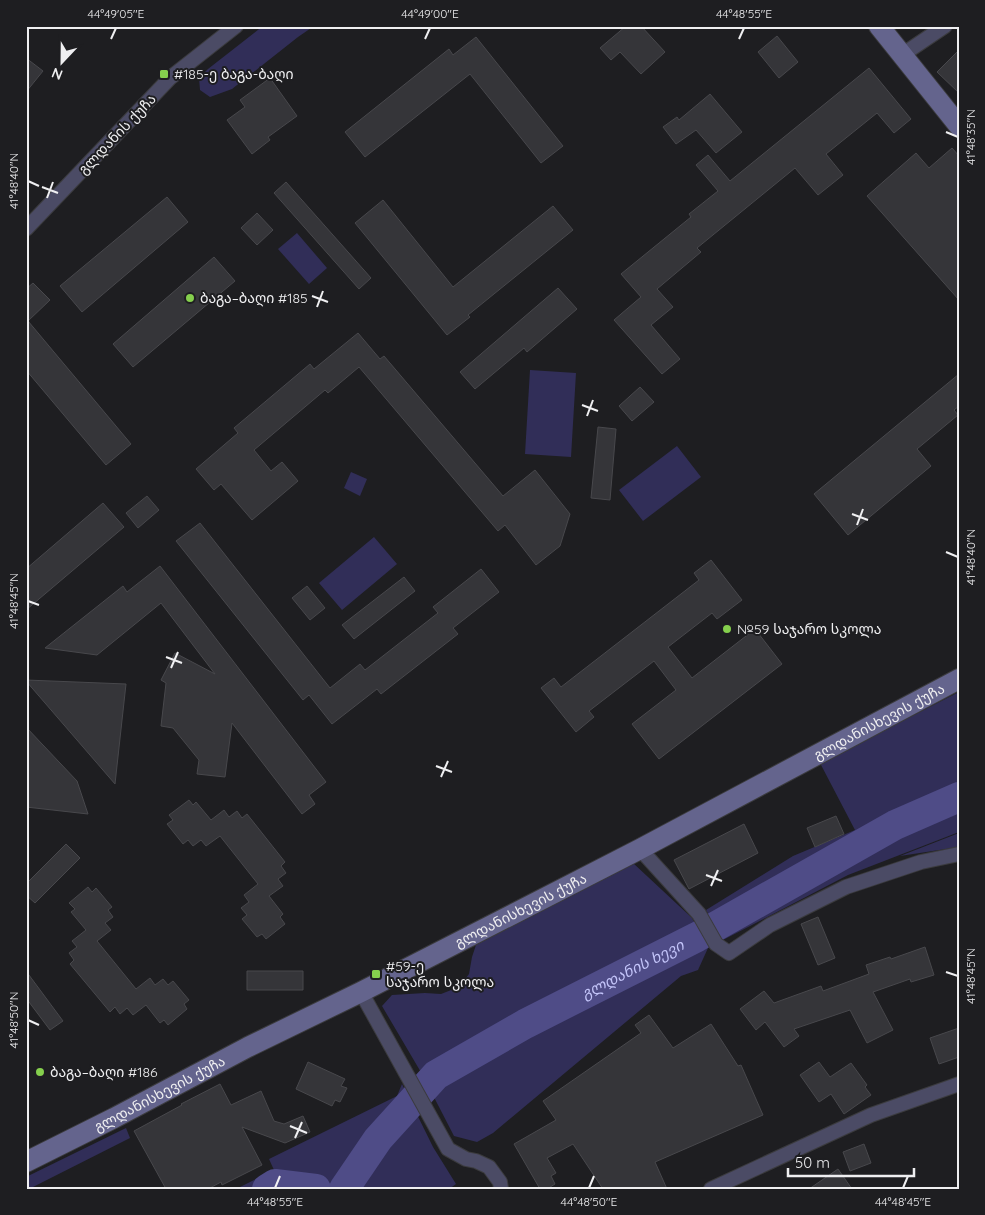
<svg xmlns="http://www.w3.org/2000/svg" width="985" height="1215" font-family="Quicksand,'Noto Sans Georgian',sans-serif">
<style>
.green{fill:#312e58}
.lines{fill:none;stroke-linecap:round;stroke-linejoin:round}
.river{stroke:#4f4c87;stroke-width:30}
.building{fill:#353539;stroke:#48484c}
.street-casing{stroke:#3b3b3e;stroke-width:16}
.secondary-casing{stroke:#3b3b3e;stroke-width:22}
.street{stroke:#4b4b65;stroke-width:14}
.secondary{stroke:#64648d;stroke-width:20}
.ticks{fill:none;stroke:#efeff1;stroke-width:2}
.poi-dot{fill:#85cf4d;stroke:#1e1e21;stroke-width:2}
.labels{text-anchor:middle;stroke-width:4;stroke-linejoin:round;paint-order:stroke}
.poi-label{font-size:14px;fill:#efeff1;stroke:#1e1e21;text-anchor:start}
.street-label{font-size:14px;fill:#efeff1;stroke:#1e1e21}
.water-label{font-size:15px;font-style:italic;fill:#c3c4f9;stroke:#1e1e21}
.neatline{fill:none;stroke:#efeff1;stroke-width:2}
.ticks-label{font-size:12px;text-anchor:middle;fill:#efeff1}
</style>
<rect width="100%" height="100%" fill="#1e1e21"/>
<!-- green -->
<path class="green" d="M263 26H314L298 37 232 89 210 97 200 90 199 78 208 69Z
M297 233 327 268 309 284 278 249Z
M530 370 576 373 571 457 525 454Z
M677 446 701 477 643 521 619 490Z
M351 472 367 479 360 496 344 488Z
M374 537 397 564 342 610 319 583Z
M959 692V832L848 875 723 940 706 910 793 856 855 830 820 763Z
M959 833V847L900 856Z
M633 863 692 918 708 948 698 970 681 976 493 1133 477 1142 454 1136 422 1074 382 1006 392 995 425 993 441 994 459 987 469 974 472 957 476 945 489 936Z
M402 1084 433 1147 456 1184 449 1189H236L274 1170 269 1159 397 1096Z
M126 1128 130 1138 29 1189H26V1177Z"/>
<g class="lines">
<!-- river -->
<g class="river">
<path d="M267 1189 275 1184 316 1189"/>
<path id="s1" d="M344 1189 378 1139 436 1075 525 1024 697 937 895 825 959 797"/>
</g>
</g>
<!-- building -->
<path class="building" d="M626 26H641L665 52 641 74 620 52 611 60 600 48Z
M777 36 798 62 779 78 758 52Z
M476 37 563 146 541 163 470 74 365 157 345 132 449 49 453 55Z
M959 50V93L937 72Z
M26 58 43 71 26 92Z
M869 68 911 119 894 133 877 113 826 154 843 175 818 195 795 168 697 248 701 252 657 289 673 307 651 325 680 359 662 374 614 320 641 297 621 274 691 217 689 214 718 191 696 165 708 155 730 181Z
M270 78 297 116 268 137 270 140 252 154 227 120 245 107 240 100Z
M710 94 742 132 716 153 696 130 676 144 663 127 677 117 679 120Z
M952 148 959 156V300L867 196 916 153 929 168Z
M286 182 371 278 359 289 274 193Z
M167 197 188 222 82 312 60 286Z
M383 200 453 287 553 206 573 230 468 315 470 317 447 335 355 223Z
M257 213 273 230 257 245 241 228Z
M214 257 235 281 133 367 113 344Z
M33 283 50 300 28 321 131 444 106 465 26 370V289Z
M558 288 577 309 527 352 524 348 475 389 460 372Z
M358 333 380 359 384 356 503 496 535 470 570 514 560 546 536 565 505 525 498 531 359 367 328 393 325 390 254 450 271 471 282 462 298 481 252 520 221 484 214 490 196 469 238 433 234 428 310 364 314 369Z
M959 374V406L954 410 958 415 917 449 931 466 848 535 814 494Z
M640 387 654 402 632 421 619 406Z
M598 427 616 429 610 500 591 498Z
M147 496 159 510 138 528 126 513Z
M103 503 124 527 26 610V569Z
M200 523 330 688 360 664 365 670 438 613 433 607 481 569 499 592 453 628 458 634 381 694 377 689 332 724 309 695 303 700 176 541Z
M711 560 742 600 717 619 712 613 668 647 692 678 755 629 782 664 659 759 632 724 676 690 654 661 589 711 594 717 576 732 541 688 554 678 561 687 699 580 694 573Z
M160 566 326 782 309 795 315 804 302 814 232 723 225 777 197 774 199 760 173 728 161 726 166 683 161 680 175 653 215 674 161 603 97 655 45 648 123 586 127 592Z
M404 577 415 591 354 639 342 625Z
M307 586 325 608 310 620 292 598Z
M26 680 126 684 115 784 26 681Z
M26 727 77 781 88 814 26 807Z
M189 800 193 805 196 802 211 820 224 810 229 817 237 811 242 818 247 814 285 862 281 866 286 873 278 879 283 886 269 896 283 914 280 917 285 924 266 939 262 934 257 937 242 919 247 915 241 908 249 902 244 895 258 884 220 836 206 846 201 840 193 846 188 840 183 844 167 824 173 820 169 815Z
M836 816 844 834 815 847 807 828Z
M744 824 758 853 689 889 674 860Z
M66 844 80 858 35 903 26 895V884Z
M88 887 92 892 96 888 112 907 108 910 113 917 105 923 111 930 97 941 136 989 150 978 155 985 163 979 168 985 173 981 189 1000 184 1004 187 1009 168 1025 164 1020 160 1023 146 1005 133 1015 127 1008 120 1014 115 1007 110 1012 70 964 74 960 69 953 77 947 72 941 86 930 71 912 75 909 69 903Z
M818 917 835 958 818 965 801 924Z
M925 947 934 975 911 982 910 979 873 992 893 1030 867 1043 850 1010 794 1029 799 1036 784 1047 765 1022 756 1030 740 1009 764 991 774 1003 821 986 823 991 869 974 866 965 890 957 891 959Z
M26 971 63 1021 50 1030 26 998Z
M247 971H303V990H247Z
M649 1015 673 1048 711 1024 738 1066 741 1065 763 1115 655 1162 667 1189H603L573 1144 547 1158 556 1173 551 1176 555 1184 547 1189H540L514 1144 556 1120 543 1101 641 1033 635 1025Z
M959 1028V1057L939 1064 930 1038Z
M308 1062 345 1079 341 1086 347 1088 340 1102 335 1100 332 1106 296 1089Z
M819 1062 830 1077 851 1063 867 1085 865 1087 871 1095 844 1114 831 1094 819 1102 800 1075Z
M220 1084 231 1105 261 1091 274 1121 284 1124 303 1116 310 1132 285 1143 242 1127 262 1165 222 1185 221 1182 208 1189H166L134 1131 182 1105 181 1104Z
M864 1144 871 1163 850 1171 843 1152Z
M838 1169 852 1189H809Z"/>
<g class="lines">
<!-- street casing -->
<g class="street-casing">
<path id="street" d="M902 55 945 26
M26 229 170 78 236 26
M640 849 699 914 716 944 729 953 770 925 846 887 921 862 959 854
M361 992 448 1149 466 1159 476 1161 489 1167 500 1182 501 1189
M711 1189 871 1115 959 1084"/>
</g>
<!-- secondary casing -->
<g class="secondary-casing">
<g id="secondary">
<path d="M879 26 959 126"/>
<path id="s2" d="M26 1162 114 1118 248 1047 361 992 640 849 959 679"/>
</g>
</g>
<!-- street -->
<use href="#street" class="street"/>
<!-- secondary -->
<use href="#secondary" class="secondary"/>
</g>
<!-- ticks -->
<path class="ticks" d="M111 39 116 28M425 39 430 28M739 39 744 28M946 132 958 137M28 181 39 186M42 187 58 193M47 198 53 182M312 296 328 302M317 307 323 291M582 405 598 411M587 416 593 400M852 514 868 520M857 525 863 509M946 552 958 557M28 601 39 605M166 657 182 663M171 668 178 652M436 766 452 772M441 777 448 761M706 875 722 881M711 886 718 870M946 972 958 976M28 1020 39 1025M290 1126 307 1133M295 1138 302 1122M275 1188 280 1176M589 1188 594 1176M903 1188 908 1176"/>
<!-- markers -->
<g class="poi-dot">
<rect x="159" y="69" width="10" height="10" rx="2.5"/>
<circle cx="190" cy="298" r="5"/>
<circle cx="727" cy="629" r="5"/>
<rect x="371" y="969" width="10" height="10" rx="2.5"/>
<circle cx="40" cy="1072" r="5"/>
</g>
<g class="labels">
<!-- poi labels -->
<g class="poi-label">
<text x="174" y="79">#185-ე ბაგა-ბაღი</text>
<text x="200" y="303">ბაგა–ბაღი #185</text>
<text x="737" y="634">№59 საჯარო სკოლა</text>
<text x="386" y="971">#59-ე<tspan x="386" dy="16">საჯარო სკოლა</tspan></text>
<text x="50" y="1077">ბაგა–ბაღი #186</text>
</g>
<!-- street labels -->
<g class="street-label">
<text transform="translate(117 134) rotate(-46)" y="5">გლდანის ქუჩა</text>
<text dy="5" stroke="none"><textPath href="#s2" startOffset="960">გლდანისხევის ქუჩა</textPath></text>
<text dy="5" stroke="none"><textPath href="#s2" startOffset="555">გლდანისხევის ქუჩა</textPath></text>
<text dy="5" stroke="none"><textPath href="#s2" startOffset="150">გლდანისხევის ქუჩა</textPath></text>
</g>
<!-- water labels -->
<g class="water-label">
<text dy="5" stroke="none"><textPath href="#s1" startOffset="370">გლდანის ხევი</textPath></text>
</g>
</g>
<!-- border -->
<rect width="985" height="1215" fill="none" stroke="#1e1e21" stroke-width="55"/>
<!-- north arrow -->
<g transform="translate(62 62) rotate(202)" stroke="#1e1e21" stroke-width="4" paint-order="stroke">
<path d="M0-4L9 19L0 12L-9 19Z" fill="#efeff1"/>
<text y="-8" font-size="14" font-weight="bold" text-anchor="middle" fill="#efeff1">N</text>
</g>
<!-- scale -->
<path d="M788 1168v8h126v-8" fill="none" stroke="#efeff1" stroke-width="2.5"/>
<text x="795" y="1168" font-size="15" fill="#efeff1" stroke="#1e1e21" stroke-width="4" paint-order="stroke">50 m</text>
<rect x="28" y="28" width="930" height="1160" class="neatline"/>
<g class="ticks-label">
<text x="116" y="18">44°49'05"E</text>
<text x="430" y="18">44°49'00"E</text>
<text x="744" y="18">44°48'55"E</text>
<text transform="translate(971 137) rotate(-90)" y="4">41°48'35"N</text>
<text transform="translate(14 181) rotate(-90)" y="4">41°48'40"N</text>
<text transform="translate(971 557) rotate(-90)" y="4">41°48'40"N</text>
<text transform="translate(14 601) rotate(-90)" y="4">41°48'45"N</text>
<text transform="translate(971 976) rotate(-90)" y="4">41°48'45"N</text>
<text transform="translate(14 1020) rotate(-90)" y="4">41°48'50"N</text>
<text x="275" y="1206">44°48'55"E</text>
<text x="589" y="1206">44°48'50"E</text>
<text x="903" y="1206">44°48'45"E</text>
</g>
</svg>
